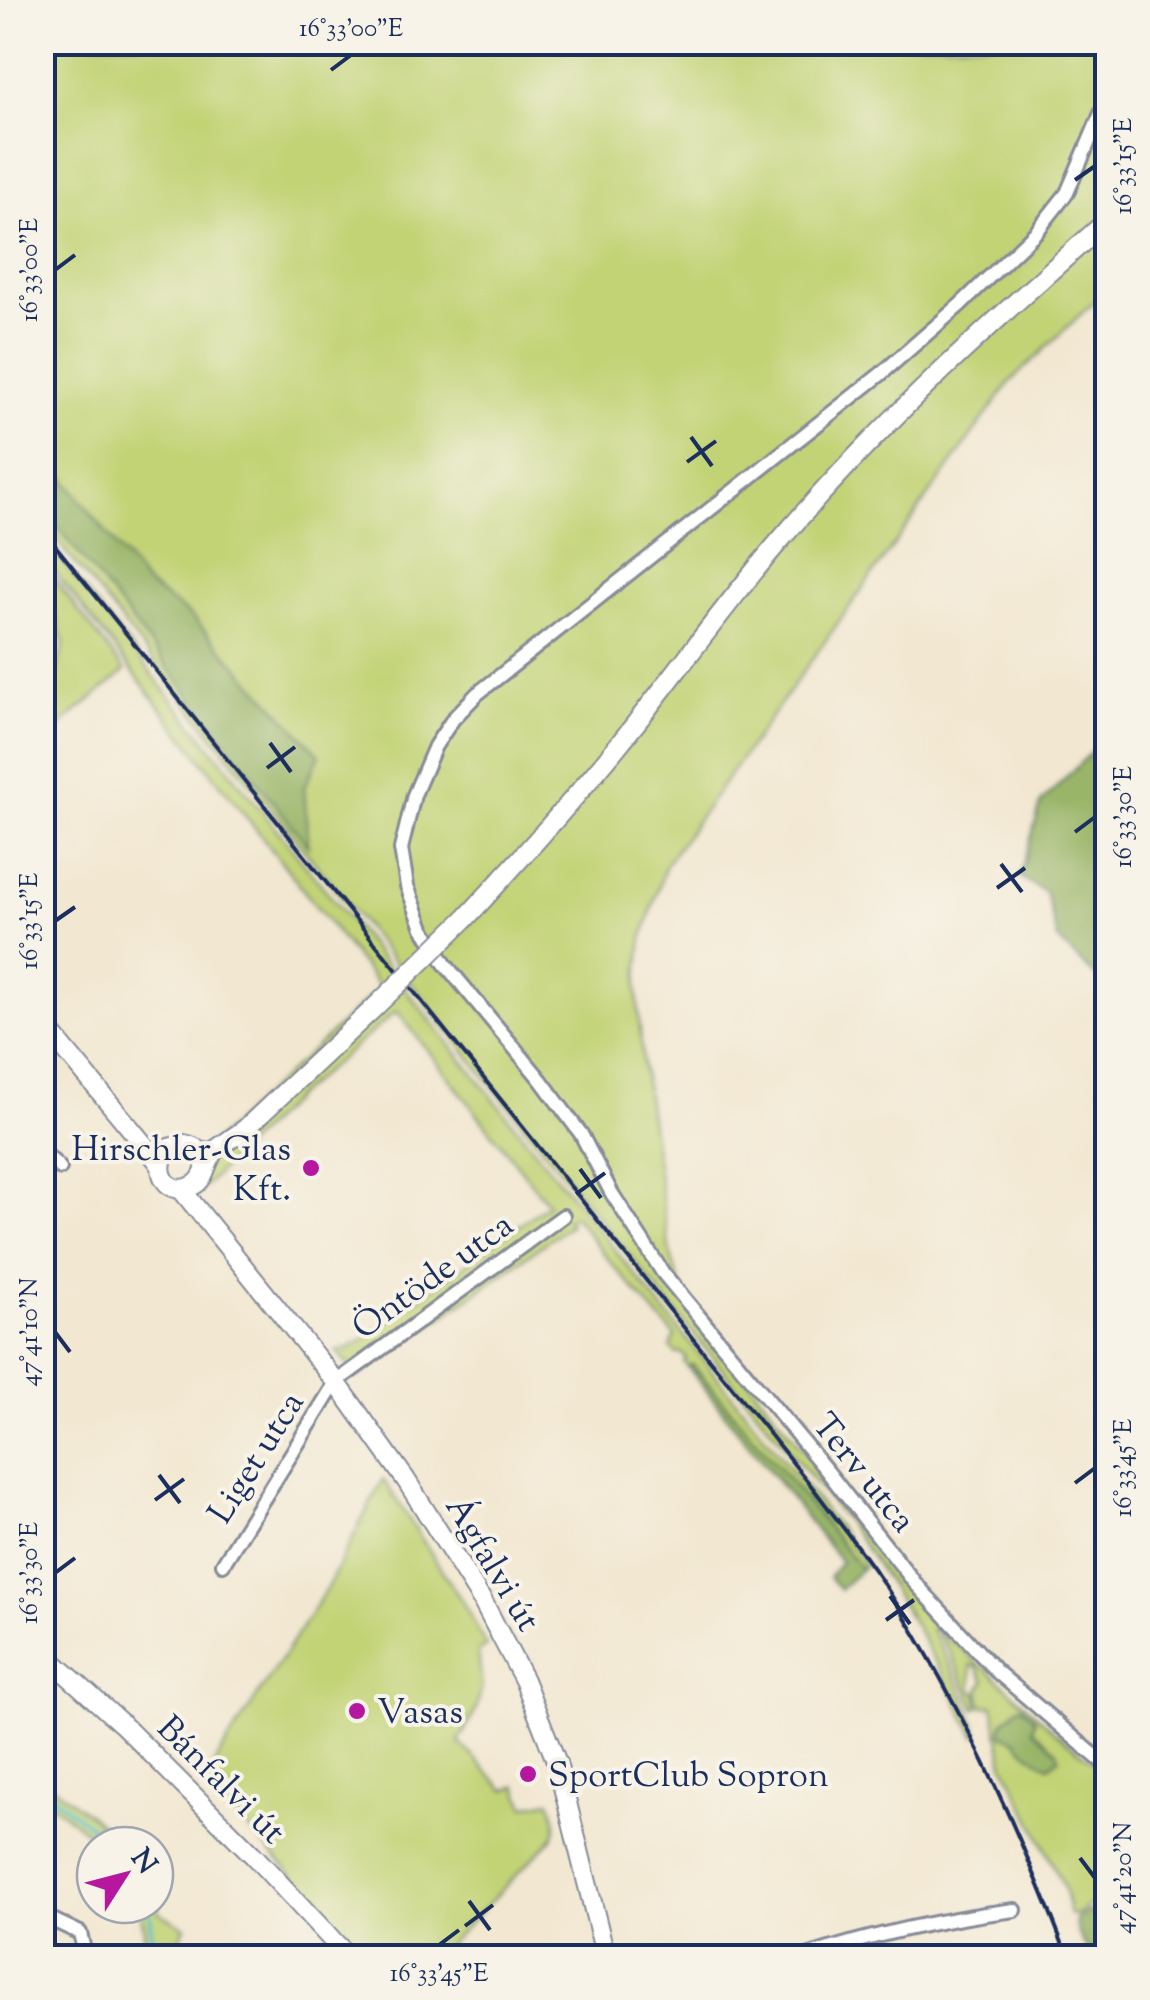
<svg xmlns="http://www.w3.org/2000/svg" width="1150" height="2000" font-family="'Sorts Mill Goudy',serif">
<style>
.green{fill:#c2d376;stroke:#6e816a;stroke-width:2.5}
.forest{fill:#99b567;stroke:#5a7262;stroke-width:2.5}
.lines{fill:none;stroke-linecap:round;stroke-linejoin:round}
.stream{stroke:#50bec4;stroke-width:4}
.minor-casing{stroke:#868b97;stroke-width:18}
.tertiary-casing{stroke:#868b97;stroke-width:22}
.secondary-casing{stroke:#868b97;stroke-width:22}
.minor{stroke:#fff;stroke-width:12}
.tertiary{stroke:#fff;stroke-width:18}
.secondary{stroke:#fff;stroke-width:18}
.rail{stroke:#1b2f5e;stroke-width:4}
.secondary-bridge-casing{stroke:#868b97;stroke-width:22;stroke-linecap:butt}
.secondary-bridge{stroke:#fff;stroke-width:18}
.ticks{fill:none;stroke:#1b2f5e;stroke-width:4}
.poi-dot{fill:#b5179e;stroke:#f7f3e8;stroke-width:4}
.labels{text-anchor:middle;stroke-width:8;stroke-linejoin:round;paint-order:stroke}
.poi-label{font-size:35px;fill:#1b2f5e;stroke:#f7f3e8;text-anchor:start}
.street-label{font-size:35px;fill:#1b2f5e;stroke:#f7f3e8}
.neatline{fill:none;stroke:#1b2f5e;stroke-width:4}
.ticks-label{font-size:25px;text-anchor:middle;fill:#1b2f5e}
</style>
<rect width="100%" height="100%" fill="#f7f3e8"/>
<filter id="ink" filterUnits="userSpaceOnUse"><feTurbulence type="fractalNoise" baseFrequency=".01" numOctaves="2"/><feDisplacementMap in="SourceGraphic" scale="20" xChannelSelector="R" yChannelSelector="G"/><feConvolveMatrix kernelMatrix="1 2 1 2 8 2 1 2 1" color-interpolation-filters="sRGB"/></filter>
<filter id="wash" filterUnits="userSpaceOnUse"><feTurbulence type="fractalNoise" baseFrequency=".0048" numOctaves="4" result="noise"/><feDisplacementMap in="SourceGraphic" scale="40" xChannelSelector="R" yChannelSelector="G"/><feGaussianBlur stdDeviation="2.25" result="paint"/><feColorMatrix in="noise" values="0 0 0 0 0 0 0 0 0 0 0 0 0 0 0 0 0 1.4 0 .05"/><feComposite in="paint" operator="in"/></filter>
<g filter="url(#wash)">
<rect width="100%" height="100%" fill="#f2e7d0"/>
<!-- green -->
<path class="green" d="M43 43H1107V289L1010 382 666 864 642 940 637 989 643 1068 669 1247 684 1300 890 1558 903 1584 944 1636 964 1650 980 1666 986 1668 1055 1732 1107 1773V1901L1089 1905 1076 1915 1069 1914 1065 1889 1004 1764 993 1706H982L979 1690 985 1681 976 1666 971 1665 972 1692 977 1693 979 1707 975 1708 950 1652 935 1628 931 1629C950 1663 966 1697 978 1734L975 1736C936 1660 895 1587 844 1518L588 1205 43 523Z
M42 537 841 1531 866 1565 861 1569 808 1502 693 1365 688 1367 684 1362 686 1358 681 1353 677 1354 671 1347 675 1336 611 1263 574 1216 567 1220 570 1225 358 1377 337 1351 353 1347 548 1204 397 1011 297 1095 204 1187 187 1166 380 988 43 557Z
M43 565 125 671 43 740V682L55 677 64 644 43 577Z
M383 1479 460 1598 487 1646 478 1652 482 1686 476 1710 459 1742 505 1790 517 1786 525 1806 550 1801C555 1817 561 1828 550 1841L436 1957H371L203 1781 327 1588Z
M42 1778 127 1845H102L43 1797Z
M155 1896 159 1912 185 1927 173 1957H142L144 1930 139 1905H155Z"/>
<!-- forest -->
<path class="forest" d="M43 451 146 584 191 616 320 755 304 787 308 846 43 508Z
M1107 736V963L1095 976 1058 940 1046 893 1020 877 1041 803Z
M692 1365 779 1467 861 1569 840 1590 829 1577 841 1562 688 1367Z
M1022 1706 1035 1719 1033 1730 1057 1751 1059 1758 1049 1766C1039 1763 1022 1748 1016 1740L1002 1735C1000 1715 1009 1721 1017 1708Z
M1107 1908V1945L1104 1950 1107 1953V1957H1094C1085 1946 1075 1933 1076 1919L1088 1911 1099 1918Z"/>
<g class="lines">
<!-- stream -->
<path class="stream" d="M42 1788 114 1845
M148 1905 151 1919V1958"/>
</g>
</g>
<g filter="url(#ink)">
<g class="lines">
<!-- minor casing -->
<g class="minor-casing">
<path id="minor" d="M1108 97 1067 193 1037 231 960 305 881 374 477 694 453 719 435 746 414 795 401 849 407 886 423 928 445 964 541 1080 581 1134 611 1192 663 1273 827 1471 915 1583 996 1671 1108 1767
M42 1151 60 1168
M223 1564 336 1382 563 1216
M42 1915 80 1933 86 1958
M801 1958C871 1935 942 1919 1015 1910"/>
</g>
<!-- tertiary casing -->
<g class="tertiary-casing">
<path id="tertiary" d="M42 1022 160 1164
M42 1652 123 1725 254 1856 349 1958"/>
</g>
<!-- secondary casing -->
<g class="secondary-casing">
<path id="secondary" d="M465 919C515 865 564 811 611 754 668 685 719 612 776 545 877 426 991 323 1108 220
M201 1154 215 1150 245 1129 374 1008
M205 1167C204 1154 197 1146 184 1144L169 1148C150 1171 169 1199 194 1185 206 1179 206 1161 215 1150
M181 1189 336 1382 406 1480 483 1602 524 1680 557 1763 606 1958"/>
</g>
<!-- minor -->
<use href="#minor" class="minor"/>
<!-- tertiary -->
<use href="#tertiary" class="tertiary"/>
<!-- secondary -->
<use href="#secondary" class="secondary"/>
<!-- rail -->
<path class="rail" d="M42 529 813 1488C838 1521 863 1553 886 1587 959 1699 1020 1833 1068 1958"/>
<!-- secondary-bridge casing -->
<g class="secondary-bridge-casing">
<path id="secondary-bridge" d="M374 1008 465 919"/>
</g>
<!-- secondary-bridge -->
<use href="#secondary-bridge" class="secondary-bridge"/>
</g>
</g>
<!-- ticks -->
<path class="ticks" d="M331 70 351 55M1075 180 1095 166M55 270 75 255M691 437 712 466M687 462 716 441M270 743 291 772M267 768 295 747M1075 832 1095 817M1001 864 1022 892M997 888 1025 868M55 921 75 907M580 1169 601 1198M576 1194 605 1173M55 1332 70 1352M159 1475 180 1503M1075 1483 1095 1468M155 1500 184 1479M55 1573 75 1558M890 1596 910 1624M886 1620 914 1600M1080 1858 1095 1878M469 1901 490 1930M465 1926 493 1905M439 1945 459 1930"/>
<!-- markers -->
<g class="poi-dot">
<circle cx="311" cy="1168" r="10"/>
<circle cx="357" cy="1711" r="10"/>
<circle cx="528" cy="1774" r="10"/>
</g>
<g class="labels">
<!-- poi labels -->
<g class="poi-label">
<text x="291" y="1160" text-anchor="end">Hirschler-Glas<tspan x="291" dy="40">Kft.</tspan></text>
<text x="377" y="1723">Vasas</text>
<text x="548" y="1786">SportClub Sopron</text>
</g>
<!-- street labels -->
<g class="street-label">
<text transform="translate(432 1275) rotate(-36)" y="12">Öntöde utca</text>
<text transform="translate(255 1457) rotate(-58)" y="12">Liget utca</text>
<text transform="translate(865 1472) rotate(51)" y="12">Terv utca</text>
<text transform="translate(494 1563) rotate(59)" y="12">Ágfalvi út</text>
<text transform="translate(222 1779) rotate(45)" y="12">Bánfalvi út</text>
</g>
</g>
<!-- margin -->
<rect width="1150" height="2000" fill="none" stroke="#f7f3e8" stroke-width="110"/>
<!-- north arrow -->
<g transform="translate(125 1875) rotate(54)"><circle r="48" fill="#f7f3e8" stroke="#9fa5b1" stroke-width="2.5"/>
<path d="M0-8L18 38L0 25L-18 38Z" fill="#b5179e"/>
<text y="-15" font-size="28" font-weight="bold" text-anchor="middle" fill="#1b2f5e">N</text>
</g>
<rect x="55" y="55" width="1040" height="1890" class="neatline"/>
<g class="ticks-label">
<text x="351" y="36">16°33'00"E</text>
<text transform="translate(1122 166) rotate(-90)" y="9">16°33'15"E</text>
<text transform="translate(28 270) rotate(-90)" y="9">16°33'00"E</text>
<text transform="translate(1122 817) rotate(-90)" y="9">16°33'30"E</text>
<text transform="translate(28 921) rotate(-90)" y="9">16°33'15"E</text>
<text transform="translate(28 1332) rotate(-90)" y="9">47°41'10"N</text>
<text transform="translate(1122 1468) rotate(-90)" y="9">16°33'45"E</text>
<text transform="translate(28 1573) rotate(-90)" y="9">16°33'30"E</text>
<text transform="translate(1122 1878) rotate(-90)" y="9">47°41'20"N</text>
<text x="439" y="1981">16°33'45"E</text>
</g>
</svg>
